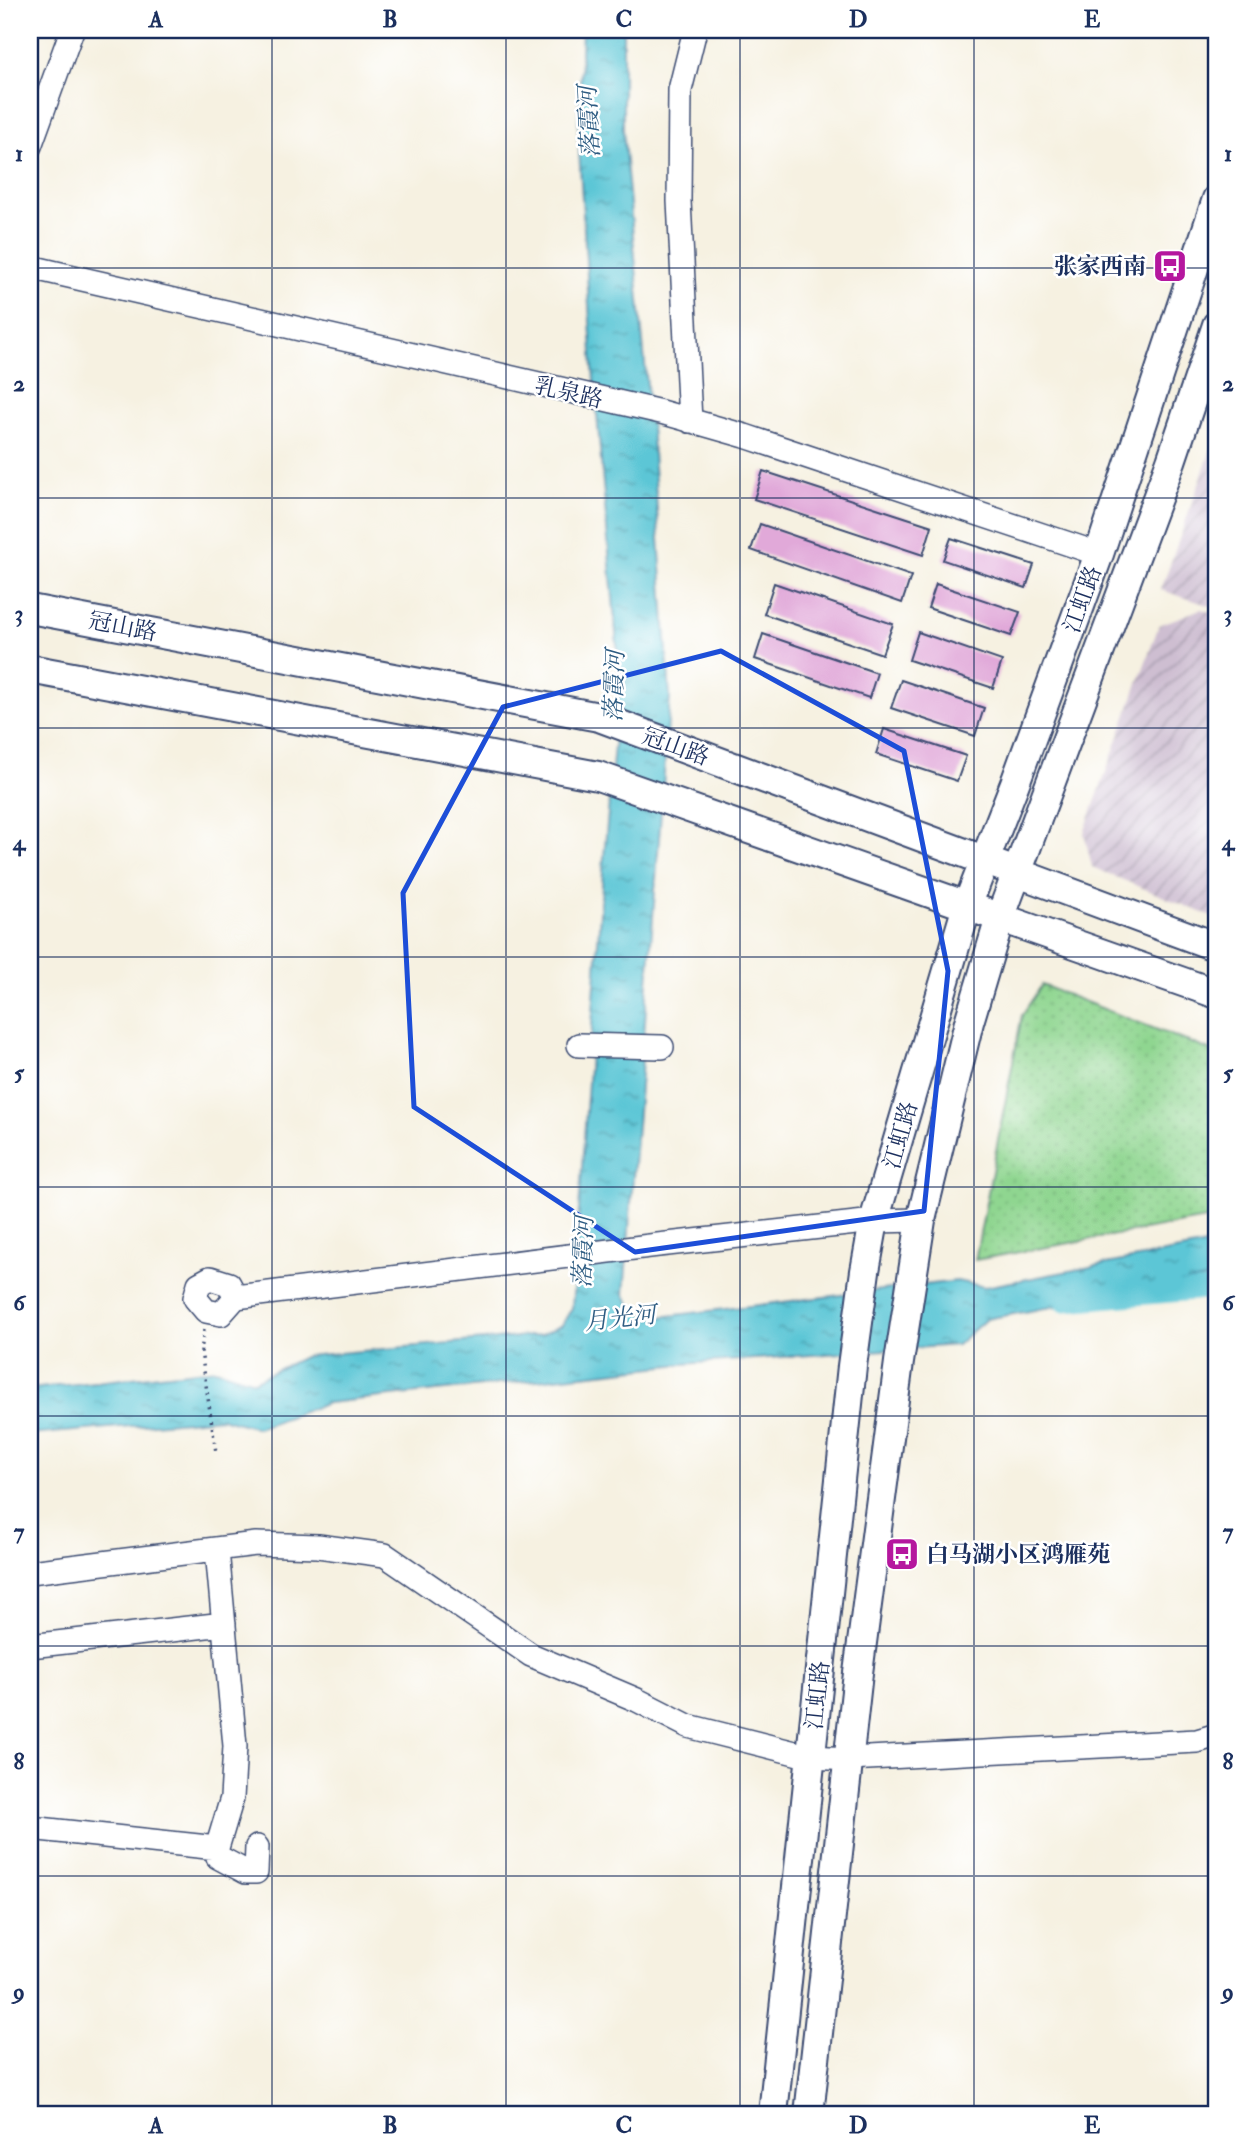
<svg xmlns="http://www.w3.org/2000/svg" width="1247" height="2144" font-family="'IM FELL Double Pica','Noto Serif SC',serif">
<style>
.industrial{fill:url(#industrial-furrows)}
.green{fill:url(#green-dots);stroke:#558277;stroke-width:2}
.water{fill:url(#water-ripples);stroke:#3b7a9a;stroke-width:2}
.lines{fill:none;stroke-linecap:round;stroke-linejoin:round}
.canal{stroke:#5bc6d6;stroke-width:19}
.building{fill:#e1a9d9}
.minor-casing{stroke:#3c4c72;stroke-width:26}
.major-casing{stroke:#3c4c72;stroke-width:32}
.path{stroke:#3c4c72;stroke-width:3.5;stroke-dasharray:2 5;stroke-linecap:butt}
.minor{stroke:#fff;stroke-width:23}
.major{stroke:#fff;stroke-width:28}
.marked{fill:none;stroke:#1d4ed8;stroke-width:5;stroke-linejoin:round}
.grid{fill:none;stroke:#1b2f5e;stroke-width:2;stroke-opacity:0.55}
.labels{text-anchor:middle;stroke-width:5;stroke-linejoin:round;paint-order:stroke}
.poi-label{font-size:23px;font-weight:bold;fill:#1b2f5e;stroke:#fff;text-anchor:end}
.street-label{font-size:23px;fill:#1b2f5e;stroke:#fff}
.water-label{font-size:24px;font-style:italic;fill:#2e5c82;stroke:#fff}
.neatline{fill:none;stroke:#1b2f5e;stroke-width:2.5}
.grid-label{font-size:23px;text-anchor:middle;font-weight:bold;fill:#1b2f5e}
</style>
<defs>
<pattern id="industrial-furrows" width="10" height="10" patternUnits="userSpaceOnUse" patternTransform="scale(1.75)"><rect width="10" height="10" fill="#cebed1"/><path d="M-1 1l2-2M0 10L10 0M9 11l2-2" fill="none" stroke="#a69bad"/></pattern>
<pattern id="green-dots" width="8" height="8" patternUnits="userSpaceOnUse" patternTransform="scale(1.75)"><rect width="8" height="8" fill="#8fd690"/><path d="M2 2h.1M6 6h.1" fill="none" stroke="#7bb87f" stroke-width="1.8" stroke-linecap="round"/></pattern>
<pattern id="water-ripples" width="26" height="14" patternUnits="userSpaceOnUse" patternTransform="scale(1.75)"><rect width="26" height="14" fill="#5bc6d6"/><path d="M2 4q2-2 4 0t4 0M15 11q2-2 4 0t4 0" fill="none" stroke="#4aa1b1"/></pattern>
</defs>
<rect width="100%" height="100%" fill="#fff"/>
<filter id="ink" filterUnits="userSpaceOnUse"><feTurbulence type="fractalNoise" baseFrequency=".0143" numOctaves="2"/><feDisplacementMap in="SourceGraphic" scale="14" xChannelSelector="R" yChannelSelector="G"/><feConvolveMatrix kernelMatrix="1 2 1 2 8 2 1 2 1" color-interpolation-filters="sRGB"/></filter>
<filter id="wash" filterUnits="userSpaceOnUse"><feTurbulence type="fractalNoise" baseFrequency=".00686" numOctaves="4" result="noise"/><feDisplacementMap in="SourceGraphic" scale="28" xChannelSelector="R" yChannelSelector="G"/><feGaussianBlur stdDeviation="1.57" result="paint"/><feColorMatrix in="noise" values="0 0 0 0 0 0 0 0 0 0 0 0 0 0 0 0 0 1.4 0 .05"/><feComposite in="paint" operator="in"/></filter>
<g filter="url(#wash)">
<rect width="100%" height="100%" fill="#f6f1e1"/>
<!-- industrial -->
<path class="industrial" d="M1217 433V608L1161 590Z
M1201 609 1217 614V919L1092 867 1084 833 1159 625Z"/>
<!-- green -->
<path class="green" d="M1042 985 1217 1053V1217L975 1260 1022 1015Z"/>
<!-- water -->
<path class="water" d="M582 30H623V130L652 438 670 696 624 1294 633 1309 651 1318 957 1281 985 1287 1217 1243V1277L986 1319 957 1345 682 1364 328 1403 257 1428 221 1418 30 1435V1389L216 1369 254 1381 306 1356 541 1335 562 1325 572 1308 604 857 620 679 593 368 578 135Z"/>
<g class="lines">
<!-- canal -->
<path class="canal" d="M1065 1302 1217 1289"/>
</g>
<g id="blocks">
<!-- building -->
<path class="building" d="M763 471 932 526 923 555 754 499Z
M760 524 911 576 902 603 751 550Z
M951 538 1034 565 1026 588 943 560Z
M774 583 893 624 882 654 764 614Z
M936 584 1020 612 1011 636 928 608Z
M918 632 1002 661 993 688 909 660Z
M763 634 877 673 869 698 755 659Z
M901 680 984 708 975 736 891 708Z
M884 729 966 756 957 781 876 754Z"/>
</g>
</g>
<g filter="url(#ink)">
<use href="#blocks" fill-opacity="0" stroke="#3c4c72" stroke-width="2"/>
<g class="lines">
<!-- minor casing -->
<g class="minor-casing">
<path id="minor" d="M30 146 72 30
M30 267 661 412 745 436 1099 554
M690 421 679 201 680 90 695 30
M579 1045 662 1047
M236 1297 221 1314 206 1311 195 1298 199 1284 210 1278 229 1284 236 1297 658 1245 874 1221 921 1220
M217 1550 235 1746 232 1798 217 1848
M30 1572 256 1544 318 1546 385 1555 531 1655 637 1700 688 1726 811 1757 849 1759 1197 1741 1217 1735
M30 1646 224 1624
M30 1828 217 1848 218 1857 246 1872H256L257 1847"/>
</g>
<!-- major casing -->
<g class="major-casing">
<path id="major" d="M30 609 599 717 1217 947
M30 669 598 776 1217 994
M773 2114 852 1366 865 1271 874 1221 967 906 1015 783 1099 554 1217 199
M809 2114 858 1673 899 1362 921 1220 969 1022 1000 918 1171 461 1217 325"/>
</g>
<!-- path -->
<path class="path" d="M204 1330 201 1351 216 1452"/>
<!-- minor -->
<use href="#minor" class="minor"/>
<!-- major -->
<use href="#major" class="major"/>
</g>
</g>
<!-- marked area -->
<path class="marked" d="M721 651 904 751 948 971 924 1211 635 1252 414 1107 403 893 503 707Z"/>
<!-- grid -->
<path class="grid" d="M272 30V2114M506 30V2114M740 30V2114M974 30V2114M30 268H1217M30 498H1217M30 728H1217M30 957H1217M30 1187H1217M30 1416H1217M30 1646H1217M30 1876H1217"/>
<!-- icons -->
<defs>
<g id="bus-square" transform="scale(1.75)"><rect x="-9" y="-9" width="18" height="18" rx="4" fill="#b5179e" stroke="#fff"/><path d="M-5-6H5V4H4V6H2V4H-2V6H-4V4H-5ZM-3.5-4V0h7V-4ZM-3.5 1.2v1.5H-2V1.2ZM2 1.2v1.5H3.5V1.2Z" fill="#fff"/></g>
</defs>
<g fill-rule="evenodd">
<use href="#bus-square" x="1170" y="266"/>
<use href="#bus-square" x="902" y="1554"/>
</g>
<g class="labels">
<!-- poi labels -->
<g class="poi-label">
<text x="1146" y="274">张家西南</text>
<text x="926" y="1562" text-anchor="start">白马湖小区鸿雁苑</text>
</g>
<!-- street labels -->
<g class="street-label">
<text transform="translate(569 392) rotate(13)" y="8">乳泉路</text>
<text transform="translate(1082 599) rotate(-70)" y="8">江虹路</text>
<text transform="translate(123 626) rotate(11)" y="8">冠山路</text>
<text transform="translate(676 746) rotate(20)" y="8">冠山路</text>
<text transform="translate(900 1135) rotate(-74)" y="8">江虹路</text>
<text transform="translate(817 1695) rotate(-84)" y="8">江虹路</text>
</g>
<!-- water labels -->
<g class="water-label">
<text transform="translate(589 122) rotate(-93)" y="8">落霞河</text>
<text transform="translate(614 686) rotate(-88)" y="8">落霞河</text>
<text transform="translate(583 1252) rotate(-88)" y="8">落霞河</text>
<text transform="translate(620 1318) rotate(-6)" y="8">月光河</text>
</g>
</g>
<!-- margin -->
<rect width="1247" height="2144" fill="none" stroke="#fff" stroke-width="77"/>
<rect x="38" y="38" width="1170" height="2068" class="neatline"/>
<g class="grid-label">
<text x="156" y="27">A</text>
<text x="390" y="27">B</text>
<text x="624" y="27">C</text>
<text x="858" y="27">D</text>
<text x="1092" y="27">E</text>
<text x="19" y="161">1</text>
<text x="1228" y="161">1</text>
<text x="19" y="391">2</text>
<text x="1228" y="391">2</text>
<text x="19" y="621">3</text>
<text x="1228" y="621">3</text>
<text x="19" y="850">4</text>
<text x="1228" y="850">4</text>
<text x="19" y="1080">5</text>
<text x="1228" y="1080">5</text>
<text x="19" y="1310">6</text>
<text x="1228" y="1310">6</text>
<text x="19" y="1539">7</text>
<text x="1228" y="1539">7</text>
<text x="19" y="1769">8</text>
<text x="1228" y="1769">8</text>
<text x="19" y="1999">9</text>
<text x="1228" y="1999">9</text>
<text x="156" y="2133">A</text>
<text x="390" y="2133">B</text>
<text x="624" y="2133">C</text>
<text x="858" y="2133">D</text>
<text x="1092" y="2133">E</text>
</g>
</svg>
